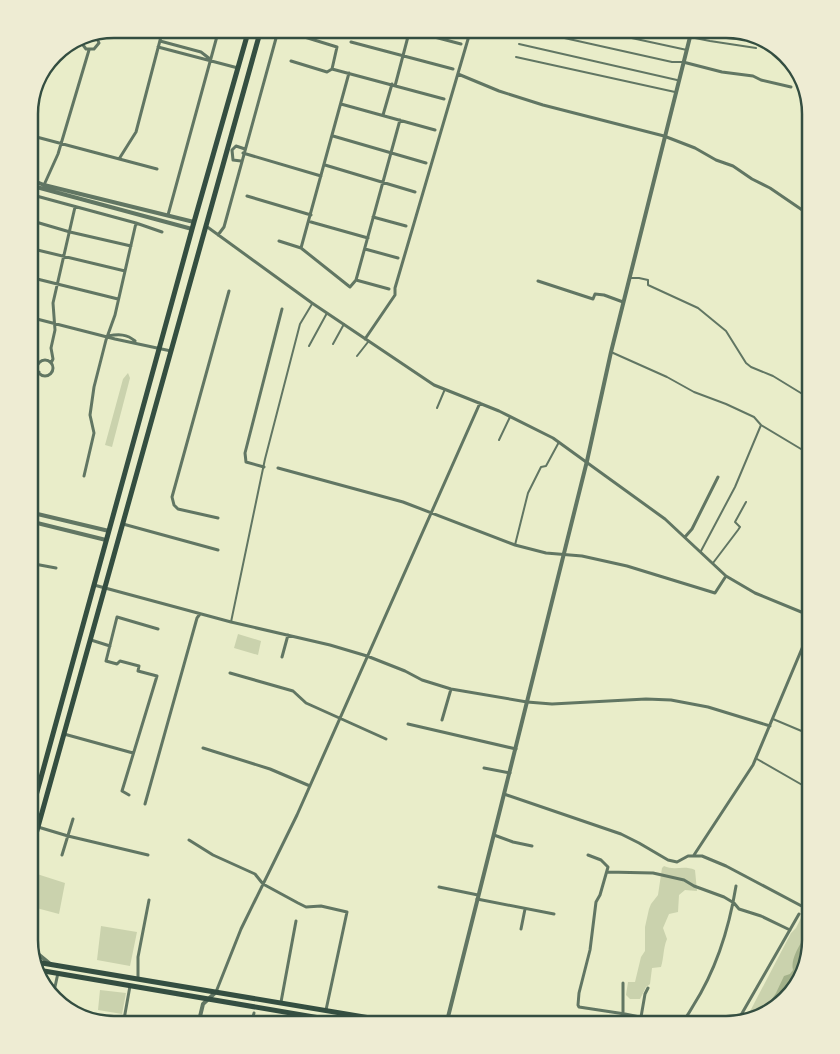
<svg xmlns="http://www.w3.org/2000/svg" width="840" height="1054" font-family="'Libre Baskerville',serif">
<style>
.green{fill:#cad2ad}
.water{fill:#a3b18a}
.lines{fill:none;stroke-linecap:round;stroke-linejoin:round}
.service{stroke:#617663;stroke-width:2}
.minor{stroke:#617663;stroke-width:3}
.tertiary{stroke:#617663;stroke-width:4}
.primary{stroke:#344e41;stroke-width:5}
.rim{fill:none;stroke:#344e41;stroke-width:2.5}
</style>
<rect width="100%" height="100%" fill="#e9edc9"/>
<!-- green -->
<path class="green" d="M128 373 130 378 112 447 105 445 123 379Z
M238 634 261 641 258 655 234 648Z
M664 866C674 871 684 865 695 870L697 891 685 890 679 895 678 912 669 914 663 928 667 939C663 948 664 958 661 967L652 968 650 984 646 987 640 999H630L626 995 628 982H635L641 957 645 951V927L649 909 651 904 658 895 662 868Z
M37 874 65 883 59 914 29 906Z
M811 904V940L800 982 774 1011 746 1019 791 933 796 928 804 912Z
M101 926 137 932 130 966 97 960Z
M100 990 126 993 122 1014 98 1010Z"/>
<!-- water -->
<path class="water" d="M811 927V940L801 978 796 983 794 988 774 1011 762 1014 776 993 784 976 790 974 793 970C790 956 804 939 811 927Z"/>
<g class="lines">
<!-- service -->
<path class="service" d="M524 29 672 62H683
M590 29 687 50
M650 29 710 41 756 48
M519 44 677 80
M516 57 675 92
M629 278H639L648 280V285L698 308 726 331 746 363 751 367 773 376 809 398
M333 344 344 324
M309 346 327 313
M611 352 667 377 694 392 726 404 754 417 761 425 811 455
M357 356 368 342
M437 408 445 389
M499 440 510 417
M515 545 528 493 541 467 546 466 559 442
M701 551 735 487 761 425
M713 563 738 530 740 527 735 522 746 502
M231 622 265 459 300 324 312 304
M773 719 811 735
M757 759 811 790"/>
<!-- minor -->
<path class="minor" d="M404 29 461 44
M298 35 337 47 332 69
M82 41 83 45 86 49H94L99 43 96 36
M160 41 201 52 210 59
M351 42 453 69
M158 47 238 68
M291 61 327 72 332 69 444 99
M683 62 722 72 753 76 761 80 791 87
M458 74 499 91 543 105 664 136 695 148 716 160 733 166 752 179 770 188 811 216
M395 86 410 29
M341 104 435 130
M383 115 392 84
M29 135 157 169
M333 136 426 163
M243 153 321 176
M119 159 136 132 163 29
M241 161 233 160 232 150 236 146 245 149
M325 165 415 192
M44 185 58 154 89 50
M29 194 136 223 162 232
M247 196 311 215
M168 215 219 29
M373 217 406 226
M29 220 70 232 131 246
M311 222 368 238
M206 226 312 303 434 385 499 411 553 438 665 519 726 576 755 593 811 616
M218 235 224 227 278 31
M279 241 301 248 350 287 356 280 389 289
M29 248 125 271
M301 248 349 73
M365 249 398 258
M29 277 118 299
M356 280 400 120
M538 281 593 299 595 294 604 295 623 302
M29 317 115 339 171 351
M108 336C119 334 127 334 135 341
M365 339 395 295V288L471 29
M37 368a8 8 0 1 1 16 0a8 8 0 1 1-16 0Z
M51 363 53 359 51 348 55 330 53 303 75 207
M29 415 31 399 37 374 39 372
M264 467 246 462 245 453 282 309
M278 468 403 502 515 545 546 553 582 556 627 566 715 593 726 576
M84 476 94 433 90 415 94 387 106 340 115 315 136 223
M218 518 178 509 174 505 172 497 229 291
M123 524 218 550
M685 537 692 529 718 477
M29 563 56 568
M94 585 231 622 330 645 367 656 405 671 422 680 451 689 527 702 552 704 646 699 671 700 708 707 770 726
M91 640 110 646
M282 657 288 635
M230 673 293 691 306 703 386 739
M442 720 451 689
M408 724 516 749
M64 734 133 753
M203 748 270 769 310 786
M484 768 510 773
M504 794 621 834 639 843 668 860 677 862 688 856H702L726 866 811 911
M129 795 122 791 157 676 138 671 139 666 120 661 117 664 106 661 117 617 158 629
M145 804 197 618 200 614
M38 827 68 836 148 855
M494 835 513 842 532 846
M189 840 213 855 255 874 263 884 298 903 306 907 321 906 347 912 326 1010
M62 855 73 819
M588 855 601 860 608 867 600 895 596 902 590 950 579 993 578 1005 579 1007 625 1014
M694 855 753 765 811 627
M607 872 653 873 684 880 694 886 724 897 734 903 739 909 761 916 790 930
M439 887 478 895
M477 899 554 914
M808 909 811 901
M521 929 525 909
M138 978V957L149 900
M216 992 241 929 297 815 480 403
M53 996 58 973
M281 1002 296 921
M623 1014V983
M635 1016 676 1025
M641 1017 645 994 648 988
M737 1022 799 914
M123 1025 130 986
M251 1025 254 1013
M624 1025 625 1014 635 1016 632 1025
M680 1025C685 1020 689 1013 693 1006 716 970 729 929 736 886"/>
<!-- tertiary -->
<path class="tertiary" d="M29 179 44 185 194 222
M29 185 192 229
M29 512 109 531
M29 521 106 540
M32 949 49 963
M198 1025 203 1004 216 992
M446 1025 504 794 587 461 611 352 692 29"/>
<!-- primary -->
<path class="primary" d="M29 821 194 222 249 29
M29 859 261 29
M36 962 412 1025
M38 970 361 1025"/>
</g>
<!-- crop -->
<path d="M0 0H840V1054H0ZM114 38H726A76 76 0 0 1 802 114V940A76 76 0 0 1 726 1016H114A76 76 0 0 1 38 940V114A76 76 0 0 1 114 38Z" fill="#eeecd3" fill-rule="evenodd"/>
<path class="rim" d="M114 38H726A76 76 0 0 1 802 114V940A76 76 0 0 1 726 1016H114A76 76 0 0 1 38 940V114A76 76 0 0 1 114 38Z"/>
</svg>
